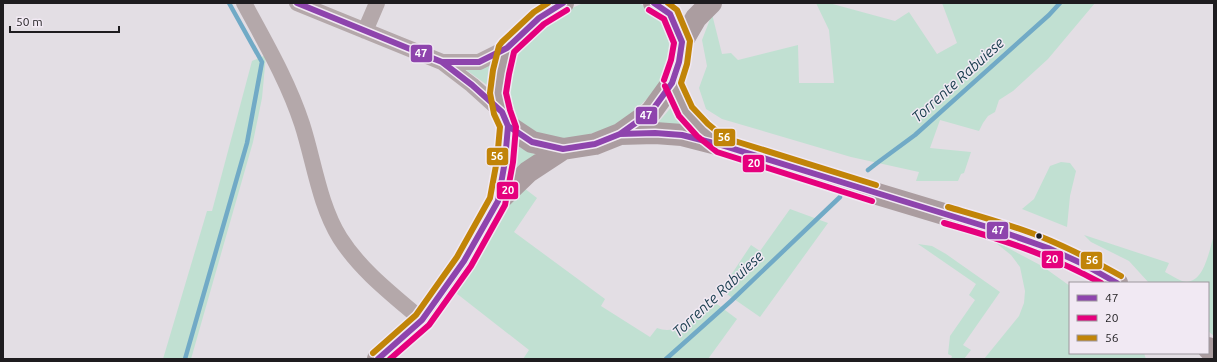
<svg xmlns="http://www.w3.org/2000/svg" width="1217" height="362" font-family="Ubuntu,sans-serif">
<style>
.green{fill:#c1e0d2}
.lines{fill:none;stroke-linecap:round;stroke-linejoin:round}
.stream{stroke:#71aac6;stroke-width:4.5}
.street{stroke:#b4a8aa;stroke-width:16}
.secondary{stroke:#ab9da0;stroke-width:22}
.bus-1-casing{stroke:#f1e9f3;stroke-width:9}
.bus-2-casing{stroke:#f1e9f3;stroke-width:9}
.bus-3-casing{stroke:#f1e9f3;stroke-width:9}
.bus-1{stroke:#8e44ad;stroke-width:6}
.bus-2{stroke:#e5007d;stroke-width:6}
.bus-3{stroke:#c18408;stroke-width:6}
.bus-dot{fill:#1e1c1f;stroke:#f1e9f3;stroke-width:1.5}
.labels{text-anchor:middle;stroke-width:3;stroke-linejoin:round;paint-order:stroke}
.water-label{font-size:15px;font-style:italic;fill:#173c4c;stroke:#f1e9f3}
.line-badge{stroke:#f1e9f3;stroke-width:1.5}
.badge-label{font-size:11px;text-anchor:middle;font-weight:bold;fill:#fff}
</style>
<rect width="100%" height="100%" fill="#e3dee4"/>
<!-- green -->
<path class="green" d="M583 3H638L663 15 672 58 655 91 624 121 600 131 570 140 534 135 519 124 506 99 508 73 522 48 553 17Z
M816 3H829L895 21 909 12 937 54 957 43 942 3H1095L1048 59 1013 91 999 100 995 112 988 116 983 123 979 131 940 120 930 148 971 152 964 173 961 174 958 181H916L919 172 851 157 722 119 706 109 699 88 707 66 702 40 712 14 722 54 731 53 738 60 798 45 799 83H834L829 30Z
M266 55 262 98 253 142 191 359H163L207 211H212L252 61Z
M490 65 487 85 465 69Z
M673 105 688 128 656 125Z
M515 145 538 156 511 179Z
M1061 162 1070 163 1076 171 1070 196 1067 227 1022 209 1034 199 1050 166Z
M524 188 537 198 514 232 605 299 601 306 650 337 657 328C660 329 664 330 667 330 684 330 702 313 713 301L737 319 708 359H523L529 350 456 293 510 203Z
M790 209 828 223 760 317 721 290 751 245 760 251Z
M1084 235 1169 263 1165 272C1171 275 1177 279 1182 281 1204 287 1209 250 1214 235V336L1208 331V283H1149L1129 261 1091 242Z
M991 239 1042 266 1070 286V353H1144L1146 359H984L1019 316 1024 303 1025 291 1020 267 1011 255Z
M918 244 932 246 946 254 1000 292 963 345 971 350 964 359H951L952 356 948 354 950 336 975 300 969 295 976 284Z"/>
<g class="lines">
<!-- stream -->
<path class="stream" d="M868 170 877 163 915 135 1049 15 1060 3
M185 359 247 143 262 62 229 3
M666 359 731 301 840 197"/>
<!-- street -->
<path class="street" d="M244 3C265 42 288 81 302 124 314 161 319 204 340 238 361 271 393 295 422 320
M297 3 442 62 472 85 502 112
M365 31 377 3
M442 62H479L507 48"/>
<!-- secondary -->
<path class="secondary" d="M563 3 539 18 507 48 501 72 498 93 502 112 508 126 532 142 563 149 595 144 620 134 651 112 672 83 679 62 682 42 670 14 654 3
M682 42 696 18 711 3
M672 83 685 111 702 130 716 142
M620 134 655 133 682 135 721 145 874 193 997 230 1048 248 1083 264 1117 283
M498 201 505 161 508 126
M1208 348 1214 354
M378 359 422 320 464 261 498 201 528 172 563 149"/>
<!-- bus-1 casing -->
<g class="bus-1-casing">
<path id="bus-1" d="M297 3 442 62 472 85 502 112 508 126 532 142 563 149 595 144 620 134 651 112 672 83 679 62 682 42 670 14 654 3
M424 55 442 62H479L507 48 539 18 563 3
M620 134 655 133 682 135 721 145 997 230 1048 248 1083 264 1117 283
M378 359 422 320 464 261 498 201 505 161 508 126 502 112 491 102"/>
</g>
<!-- bus-2 casing -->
<g class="bus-2-casing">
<path id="bus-2" d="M649 10 664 19 674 43 671 60 664 80
M665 86 679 116 697 136 717 152 872 201
M944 223C1001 239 1048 254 1101 283
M390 359 429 325 471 266 505 205 513 162 516 127 510 110 506 93 509 74 514 52 544 24 567 10"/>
</g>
<!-- bus-3 casing -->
<g class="bus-3-casing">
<path id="bus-3" d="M668 3 677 10 690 41 687 64 681 83 692 107 708 124 725 138 876 185
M948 207C979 216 1009 224 1039 236 1067 247 1094 261 1121 276
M373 353 416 315 457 257 490 198 497 160 500 127 494 114 490 93 493 70 499 46 502 42 534 12 548 3"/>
</g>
<!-- bus-1 -->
<use href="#bus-1" class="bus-1"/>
<!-- bus-2 -->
<use href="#bus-2" class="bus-2"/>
<!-- bus-3 -->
<use href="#bus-3" class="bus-3"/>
</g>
<!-- markers -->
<circle class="bus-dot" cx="1039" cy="236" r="3.5"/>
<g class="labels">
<!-- water labels -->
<g class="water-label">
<text transform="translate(958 80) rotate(-42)" y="5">Torrente Rabuiese</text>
<text transform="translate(718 294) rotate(-43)" y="5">Torrente Rabuiese</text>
</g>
</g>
<g class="line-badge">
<rect x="410" y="44" width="23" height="19" rx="4" fill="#8e44ad"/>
<rect x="635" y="106" width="23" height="19" rx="4" fill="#8e44ad"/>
<rect x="713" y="128" width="23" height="19" rx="4" fill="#c18408"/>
<rect x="486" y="147" width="23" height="19" rx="4" fill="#c18408"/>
<rect x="742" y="154" width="23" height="19" rx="4" fill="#e5007d"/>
<rect x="496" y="181" width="23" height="19" rx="4" fill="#e5007d"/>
<rect x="986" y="221" width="23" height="19" rx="4" fill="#8e44ad"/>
<rect x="1041" y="250" width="23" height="19" rx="4" fill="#e5007d"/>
<rect x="1080" y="251" width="23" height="19" rx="4" fill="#c18408"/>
</g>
<g class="badge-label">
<text x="421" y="57">47</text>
<text x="646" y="119">47</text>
<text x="724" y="141">56</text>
<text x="497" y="160">56</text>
<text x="754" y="167">20</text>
<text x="508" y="194">20</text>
<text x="998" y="234">47</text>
<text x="1052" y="263">20</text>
<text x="1092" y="264">56</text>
</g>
<!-- border -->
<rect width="1217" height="362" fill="none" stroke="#1e1c1f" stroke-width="8"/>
<!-- legend -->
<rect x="1069" y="282" width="140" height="72" fill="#f1e9f3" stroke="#9d979e"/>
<rect x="1077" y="295" width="20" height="6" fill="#8e44ad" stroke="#9d979e"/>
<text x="1105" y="302" font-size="12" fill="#1e1c1f">47</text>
<rect x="1077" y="315" width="20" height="6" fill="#e5007d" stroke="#9d979e"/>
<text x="1105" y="322" font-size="12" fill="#1e1c1f">20</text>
<rect x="1077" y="335" width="20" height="6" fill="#c18408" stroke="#9d979e"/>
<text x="1105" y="342" font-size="12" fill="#1e1c1f">56</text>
<!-- scale -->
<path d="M10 26v6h109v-6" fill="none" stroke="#1e1c1f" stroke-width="2"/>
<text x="16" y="26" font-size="12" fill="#1e1c1f" stroke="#f1e9f3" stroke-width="3" paint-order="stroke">50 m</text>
</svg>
